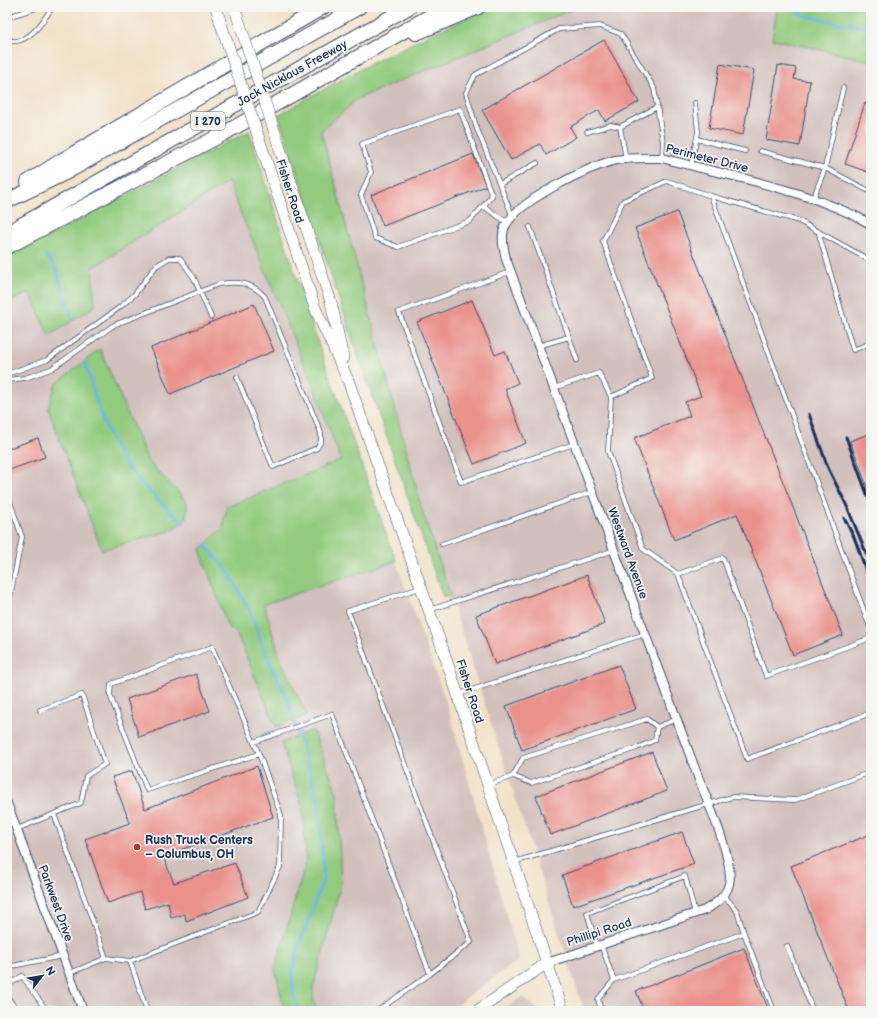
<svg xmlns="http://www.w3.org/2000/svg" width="878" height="1018" font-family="'Balsamiq Sans',sans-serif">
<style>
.industrial{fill:#d1c0bc}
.green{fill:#92cb7e;stroke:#567d6e}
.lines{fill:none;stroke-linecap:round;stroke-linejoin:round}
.stream{stroke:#6fb6e6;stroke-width:3}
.building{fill:#ea928b}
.service-casing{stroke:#3b4a6e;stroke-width:5.5}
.minor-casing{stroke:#3b4a6e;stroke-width:10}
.secondary-casing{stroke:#3b4a6e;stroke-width:12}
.motorway-casing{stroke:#3b4a6e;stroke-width:16}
.service{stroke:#fff;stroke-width:4}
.minor{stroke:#fff;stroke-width:8}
.secondary{stroke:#fff;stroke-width:11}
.motorway{stroke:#fff;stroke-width:14}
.rail{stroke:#1b2f5e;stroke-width:3}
.secondary-bridge-casing{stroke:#3b4a6e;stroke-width:12;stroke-linecap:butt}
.secondary-bridge{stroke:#fff;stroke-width:11}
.poi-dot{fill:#c8321e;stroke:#f6f6f2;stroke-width:1.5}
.labels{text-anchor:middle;stroke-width:3.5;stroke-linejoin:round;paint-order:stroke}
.shield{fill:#f6f6f2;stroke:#5d6b8a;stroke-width:1}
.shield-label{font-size:11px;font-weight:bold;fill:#1b2f5e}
.street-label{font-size:12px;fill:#1b2f5e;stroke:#f6f6f2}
.poi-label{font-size:12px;font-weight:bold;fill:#1b2f5e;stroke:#f6f6f2;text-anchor:start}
</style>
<rect width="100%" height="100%" fill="#f6f6f2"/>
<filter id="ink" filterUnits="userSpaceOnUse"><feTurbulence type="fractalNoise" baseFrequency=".025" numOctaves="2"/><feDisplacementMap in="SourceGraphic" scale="8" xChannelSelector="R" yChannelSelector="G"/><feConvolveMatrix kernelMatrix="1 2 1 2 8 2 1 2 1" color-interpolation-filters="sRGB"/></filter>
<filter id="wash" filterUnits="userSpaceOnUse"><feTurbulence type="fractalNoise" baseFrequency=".012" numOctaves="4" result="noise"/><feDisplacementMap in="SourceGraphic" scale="16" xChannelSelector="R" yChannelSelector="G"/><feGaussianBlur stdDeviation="0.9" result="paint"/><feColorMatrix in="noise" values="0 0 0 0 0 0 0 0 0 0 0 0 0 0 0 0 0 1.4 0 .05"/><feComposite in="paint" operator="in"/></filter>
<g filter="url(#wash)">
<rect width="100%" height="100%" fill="#f1e2c7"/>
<!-- industrial -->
<path class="industrial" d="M578 7H767L777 9 773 39 871 61V1011H584L422 510 321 131 357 99Z
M228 182 314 388 341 461 227 507 212 586 228 627 237 634 276 726 307 715 281 661 264 604 396 561 448 708 519 960 448 1011H320L314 1003 313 988 341 884 281 743 303 809 306 862 275 968 283 1005 286 1011H7V302L30 292 49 335 95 306 92 268Z
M522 997 540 1011H502Z"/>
<!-- green -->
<path class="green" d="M495 7H578L357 99 321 131 422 510 451 597H443L355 347 278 115 362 68 437 31Z
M767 7H871V61L772 39 777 10Z
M249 131 315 335 396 561 264 604 281 661 307 715 276 727 237 634 228 627 200 550 223 527 227 507 341 460 314 388 228 182 92 268 95 306 49 336 30 293 7 302V258Z
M100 349 148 461 187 502 186 519 170 531 102 550 48 409 56 384Z
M313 730 337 793 341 884 313 988 314 1003 320 1011H286L283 1005 275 968 306 862 303 809 281 743Z"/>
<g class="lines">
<!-- stream -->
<path class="stream" d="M789 7 805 16 871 29
M46 256 55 266 72 319
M85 362C92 387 99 413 110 437 125 472 156 498 183 523
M205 545 228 571 251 614 268 659 287 698 318 799 324 878 298 948 292 973 294 997 299 1011"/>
</g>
<g id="blocks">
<!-- building -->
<path class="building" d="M604 40 639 102 605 121 599 110 570 127 576 137 546 155 540 144 511 160 482 110Z
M720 64 754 70 743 135 709 128Z
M778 65 796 68 794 79 810 81 800 146 766 140Z
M865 103 871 105V173L845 164Z
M473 154 486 186 383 226 371 195Z
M677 212 843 635 793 655 737 514 674 540 634 438 690 416 685 402 701 396 635 228Z
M472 300 495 355 505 351 518 383 505 389 526 443 474 464 417 322Z
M254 304 274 351 170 394 151 348Z
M871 433V497L850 441Z
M38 438 45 457 7 471V449Z
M587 575 605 624 495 664 476 615Z
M619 665 636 709 522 750 506 706Z
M196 674 210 711 139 737 127 699Z
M652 752 667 791 550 835 536 796Z
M257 766 273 817 163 856 174 883 235 863 248 897 186 921 185 914 171 918 168 902 145 909 140 892 108 903 85 839 130 823 112 777 132 771 145 809Z
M682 832 694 864 573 906 562 875Z
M871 834V1011H849L791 866Z
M744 948 769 1011H644L636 991Z"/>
</g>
</g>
<g filter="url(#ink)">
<use href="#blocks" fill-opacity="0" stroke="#3b4a6e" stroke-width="1"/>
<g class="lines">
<!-- service casing -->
<g class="service-casing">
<path id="service" d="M7 7H11
M7 17 40 7
M7 39C10 40 14 42 16 41 31 40 45 19 52 7
M620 127 626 159
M587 132 611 125 620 127 657 107
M697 139 745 151
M760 151 825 168 871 192
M691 166 698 132 695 103
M500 184 537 163
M711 196 799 221 871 261
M813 199 825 168 843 88
M483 206 470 221 398 247 375 238 361 195 371 172 362 144 460 109 492 196 483 206 508 223
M512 215 477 129 466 93 475 75 559 29 600 26 621 34 654 88 663 142 662 158
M530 227 569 337 538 346
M818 231 853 350 871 343
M510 272 399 312 461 482 574 444
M569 337 577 360
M7 374 47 360 120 307 134 295 156 266 169 258H180L194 278 211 317
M7 380 25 378 51 369 114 325 219 284C238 281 252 282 265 297L321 433V441L317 448 273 467 237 377
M554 388 599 373 611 397
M7 493 22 537 7 612
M442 544 592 492
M678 574 723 558 766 676 871 638
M420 588 348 611 471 942 430 974
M429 610 615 550
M871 630 711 196 667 181 623 201 603 241 652 378 611 397 608 451 643 549 678 574 747 759 871 713
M459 694 645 634
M657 727 677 719
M254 742 332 714 430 974 377 1011
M488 785 513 776 523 758 647 719 657 727 655 740 637 748 531 783 513 776
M54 814 106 958 70 973
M17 829 81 803 86 776 105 764 82 695 40 710
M514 862 732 797 795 800 871 772
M744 933 774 1011
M601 945 614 980
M597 946 587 913 685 876 695 913
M787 946 813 1011
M106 958 130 961 147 1011
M130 961 258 912 280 867 281 815 259 754 212 647 111 684 110 695 147 790 259 754
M7 967 63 956
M7 986 22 976 47 1011
M7 996 17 1011
M601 1011 598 999 614 980 744 933 737 911 724 895"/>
</g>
<!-- minor casing -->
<g class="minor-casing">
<path id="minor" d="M7 803 83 1011
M547 963 705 910C715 904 726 897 729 884 735 861 706 798 697 774L506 259C504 250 501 239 504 229 513 203 589 166 616 160 630 157 647 158 662 158 731 177 807 189 871 224"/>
</g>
<!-- secondary casing -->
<g class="secondary-casing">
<path id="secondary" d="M216 7 220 21
M280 149 331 302 343 358
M265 157 315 308 348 380 442 647 563 1011
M477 1011 547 963"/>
</g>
<!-- motorway casing -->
<g class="motorway-casing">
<path id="motorway" d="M416 33 478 7
M28 182 61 161 323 7
M7 201 67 172 359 7
M7 233 409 7
M7 247 223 134 446 7"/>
</g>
<!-- service -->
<use href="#service" class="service"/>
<!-- minor -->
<use href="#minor" class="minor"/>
<!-- secondary -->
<use href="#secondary" class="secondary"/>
<!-- motorway -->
<use href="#motorway" class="motorway"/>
<!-- rail -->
<path class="rail" d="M809 414 828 468 846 504 871 565
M846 437 871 505
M844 518 854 537 871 584"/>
<!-- secondary-bridge casing -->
<g class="secondary-bridge-casing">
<path id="secondary-bridge" d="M236 12 280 149
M220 21 265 157"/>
</g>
<!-- secondary-bridge -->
<use href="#secondary-bridge" class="secondary-bridge"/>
</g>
</g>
<!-- markers -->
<circle class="poi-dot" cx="137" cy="847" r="4"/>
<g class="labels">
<!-- shield labels -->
<rect class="shield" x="191" y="112" width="34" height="18" rx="3"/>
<g class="shield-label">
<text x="208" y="125">I 270</text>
</g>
<!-- street labels -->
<g class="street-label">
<text transform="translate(292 73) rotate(-29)" y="4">Jack Nicklaus Freeway</text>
<text transform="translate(707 158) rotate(14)" y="4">Perimeter Drive</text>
<text transform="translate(290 191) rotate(72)" y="4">Fisher Road</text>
<text transform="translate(628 553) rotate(70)" y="4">Westward Avenue</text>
<text transform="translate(470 691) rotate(72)" y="4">Fisher Road</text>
<text transform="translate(56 903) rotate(70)" y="4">Parkwest Drive</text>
<text transform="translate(599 932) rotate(-18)" y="4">Phillipi Road</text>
</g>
<!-- poi labels -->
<g class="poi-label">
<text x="145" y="844">Rush Truck Centers<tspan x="145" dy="14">– Columbus, OH</tspan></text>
</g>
</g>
<!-- margin -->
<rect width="878" height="1018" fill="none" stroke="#f6f6f2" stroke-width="24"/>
<!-- north arrow -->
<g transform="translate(42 976) rotate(59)" stroke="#f6f6f2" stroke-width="3" paint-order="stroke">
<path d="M0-3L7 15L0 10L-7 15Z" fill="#1b2f5e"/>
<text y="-6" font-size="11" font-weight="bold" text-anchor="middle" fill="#1b2f5e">N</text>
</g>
</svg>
